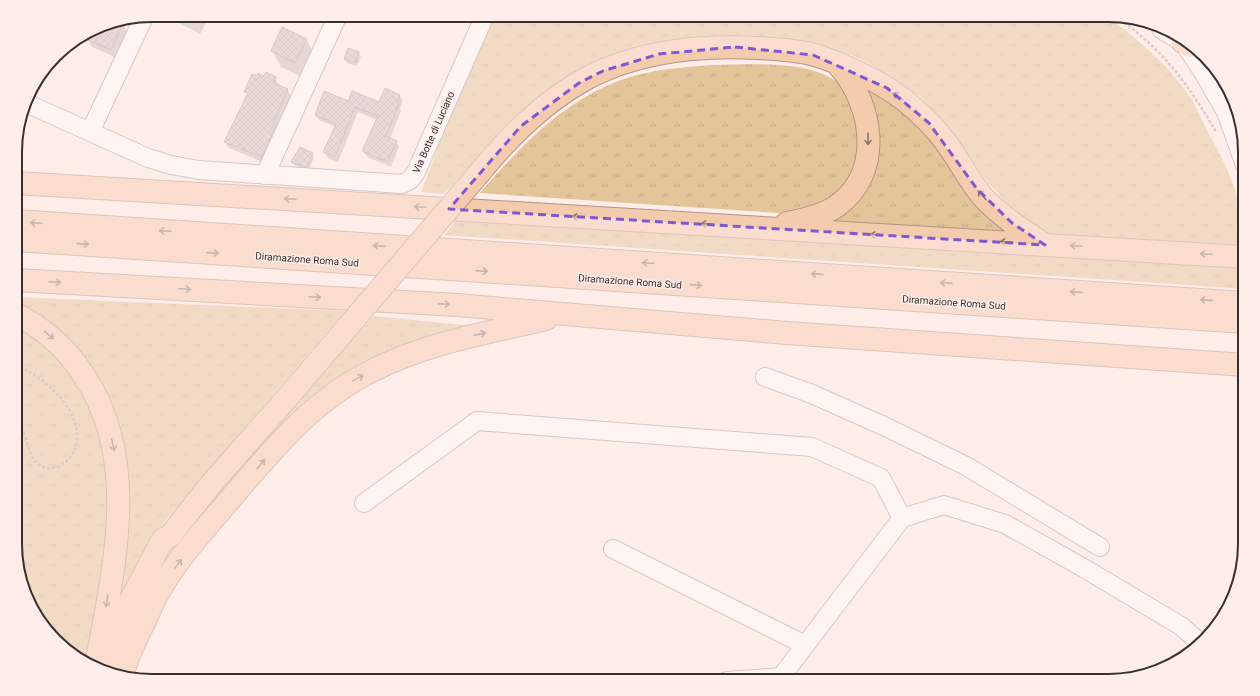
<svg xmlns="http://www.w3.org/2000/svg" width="1260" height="696" font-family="Roboto,sans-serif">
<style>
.grass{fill:url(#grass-tufts)}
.shadow{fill:#0003}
.building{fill:url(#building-cross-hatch);stroke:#aa9a9b}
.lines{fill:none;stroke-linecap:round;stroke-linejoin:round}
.minor-casing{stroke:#aa9b97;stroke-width:20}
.highway-casing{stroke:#b29582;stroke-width:24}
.path{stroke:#b2a5a2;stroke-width:2.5;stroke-dasharray:3 2;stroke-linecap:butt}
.minor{stroke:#fff;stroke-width:18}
.highway{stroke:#f5cbae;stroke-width:22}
.highway-bridge-casing{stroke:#b29582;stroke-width:24;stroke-linecap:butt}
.highway-bridge{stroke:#f5cbae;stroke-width:22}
.oneway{stroke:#8c7668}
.marked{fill:none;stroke:#8059d2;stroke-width:3;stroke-dasharray:8 5;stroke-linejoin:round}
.labels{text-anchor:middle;stroke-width:3;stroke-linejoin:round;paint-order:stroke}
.street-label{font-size:10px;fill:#36302f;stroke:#feede9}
.rim{fill:none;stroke:#36302f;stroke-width:2}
</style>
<defs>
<pattern id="grass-tufts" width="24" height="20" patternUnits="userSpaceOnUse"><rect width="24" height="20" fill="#e4c59a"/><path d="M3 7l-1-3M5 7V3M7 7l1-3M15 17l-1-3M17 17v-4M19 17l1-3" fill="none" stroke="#c4aa85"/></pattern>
<pattern id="building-cross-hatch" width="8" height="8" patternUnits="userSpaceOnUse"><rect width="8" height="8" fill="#d1c0c1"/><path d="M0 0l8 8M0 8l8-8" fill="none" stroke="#b4a5a6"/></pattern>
</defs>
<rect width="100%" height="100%" fill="#feede9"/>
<!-- grass -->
<path class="grass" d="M492 15H1105C1136 37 1165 62 1187 93 1197 106 1202 122 1210 136 1229 169 1245 206 1245 245L1048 234 1010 207 989 184 950 131 921 97 870 64 851 55 822 48 690 44 512 121 444 194 421 192 465 76Z
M712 65C752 65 823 57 849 94 851 97 854 101 855 104 859 115 859 149 860 162L831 202 790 213H778L480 193C525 141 575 88 646 73 668 68 690 67 712 65Z
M863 89C891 100 915 117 934 142 949 162 958 187 976 206 986 217 1000 222 1008 234L825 220 862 190Z
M459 217 1245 267V289L444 235Z
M16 297 345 311 167 519 149 544 116 609 113 417 16 310Z
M374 316 474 326 352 373 172 553 169 552V549L293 404Z
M16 324 48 347 75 379 88 402 106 454 109 525 86 663 38 620 16 561Z"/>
<!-- shadow -->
<path class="shadow" d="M174 15H203L207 21 200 34 179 23Z
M368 15H391L387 22 377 17 376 19Z
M123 24 127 32 115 57 92 47 87 39 91 31 100 25Z
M306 39 315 55 304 78 281 67 272 51Z
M358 52 361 56 357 66 347 63 345 59Z
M264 77 275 78 279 85 287 90 291 96 265 163 229 148 225 142 248 95 246 92Z
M400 96 403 101 400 108 401 111 390 139 396 141 399 147 391 167 367 157 363 151 377 120 358 112 338 162 328 158 324 152 336 127 319 120 316 115 348 102 379 104Z
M312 153 314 157 309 170 295 166 293 162Z"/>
<!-- building -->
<path class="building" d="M125 20 111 50 86 39 90 32 100 25Z
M282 27 307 39 295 63 271 51Z
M348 48 359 52 356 63 344 59Z
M266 72 276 77 274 83 288 89 273 123 276 125 262 157 224 142 248 93 244 92 252 74 257 76 258 73 264 76Z
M385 88 400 95 397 104H399L386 136 397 141 387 162 362 151 378 116 355 107 335 157 323 152 336 124 315 115 324 91 348 101 352 91 379 102Z
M300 147 313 153 307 167 291 162Z"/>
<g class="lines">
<!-- minor casing -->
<g class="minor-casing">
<path id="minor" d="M1162 30 1183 42 1203 72 1226 112 1245 165
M26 103 148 158 171 165 199 170 402 184 410 180 416 172 485 15
M90 132 144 17
M265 175 338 15
M765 377 812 394 886 427 966 466 1100 547
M364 503 477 421 812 447 881 478 902 518
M613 549 805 645
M727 681 781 677 902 518 944 505 1005 524 1082 567 1181 626 1198 641"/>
</g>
<!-- highway casing -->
<g class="highway-casing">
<path id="highway" d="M1183 42 1190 46
M481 171C512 133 547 99 591 76 642 51 701 45 757 48 775 49 794 50 811 54 840 62 879 81 903 99 918 111 932 124 944 140 958 158 968 179 982 196 1000 216 1022 230 1044 244
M16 183 1245 257
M16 221 1245 303
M787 223C804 220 822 216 837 206 884 172 873 104 839 66
M16 240 1245 322
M16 280 457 305 787 333 1245 365
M16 314C43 328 66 348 83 374 142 461 113 570 96 666
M108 657 125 611 163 539 170 536 211 484 286 399
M123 673C127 657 134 643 141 629 148 615 153 601 161 588 180 555 208 526 232 497 273 449 314 399 372 371 426 343 487 333 546 319"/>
</g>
<!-- path -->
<path class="path" d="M1116 17C1162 48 1189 85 1216 132
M1238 178 1245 198
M16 364C39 376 68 397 75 424 78 432 78 443 74 451 69 463 52 474 39 465 25 454 30 434 16 423"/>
<!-- minor -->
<use href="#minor" class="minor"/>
<!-- highway -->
<use href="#highway" class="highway"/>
<!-- highway-bridge casing -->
<g class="highway-bridge-casing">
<path id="highway-bridge" d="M286 399 481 171"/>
</g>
<!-- highway-bridge -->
<use href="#highway-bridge" class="highway-bridge"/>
</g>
<!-- one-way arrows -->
<defs><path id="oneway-shaft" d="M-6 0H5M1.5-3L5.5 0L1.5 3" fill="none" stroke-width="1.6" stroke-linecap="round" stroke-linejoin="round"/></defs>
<g class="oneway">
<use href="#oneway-shaft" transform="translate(898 96) rotate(-144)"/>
<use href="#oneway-shaft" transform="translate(868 139) rotate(89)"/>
<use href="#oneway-shaft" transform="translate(982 195) rotate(-131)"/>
<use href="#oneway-shaft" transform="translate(290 199) rotate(-177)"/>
<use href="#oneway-shaft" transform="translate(420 207) rotate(-177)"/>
<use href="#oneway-shaft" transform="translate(578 217) rotate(-177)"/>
<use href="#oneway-shaft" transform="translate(36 223) rotate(-176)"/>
<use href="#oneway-shaft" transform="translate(707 224) rotate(-177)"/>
<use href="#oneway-shaft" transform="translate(165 231) rotate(-176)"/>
<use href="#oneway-shaft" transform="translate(876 235) rotate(-176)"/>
<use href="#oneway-shaft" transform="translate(1006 242) rotate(-177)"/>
<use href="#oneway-shaft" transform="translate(83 244) rotate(4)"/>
<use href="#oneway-shaft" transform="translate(379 246) rotate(-176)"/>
<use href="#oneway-shaft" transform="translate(1076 246) rotate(-177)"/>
<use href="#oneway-shaft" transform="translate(213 253) rotate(4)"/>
<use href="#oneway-shaft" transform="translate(1206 254) rotate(-177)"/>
<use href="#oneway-shaft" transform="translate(648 263) rotate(-176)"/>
<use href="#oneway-shaft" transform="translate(482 271) rotate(4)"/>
<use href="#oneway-shaft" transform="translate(817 274) rotate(-176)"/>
<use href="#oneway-shaft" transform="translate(55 282) rotate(3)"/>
<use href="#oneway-shaft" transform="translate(946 283) rotate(-176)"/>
<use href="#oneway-shaft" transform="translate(696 285) rotate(4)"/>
<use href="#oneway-shaft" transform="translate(185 289) rotate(3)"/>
<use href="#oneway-shaft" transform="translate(1076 292) rotate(-176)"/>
<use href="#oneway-shaft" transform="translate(315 297) rotate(3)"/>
<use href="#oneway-shaft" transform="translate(1206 300) rotate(-176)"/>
<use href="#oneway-shaft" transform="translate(444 304) rotate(4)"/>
<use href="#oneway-shaft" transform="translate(480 334) rotate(-13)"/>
<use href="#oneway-shaft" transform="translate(49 335) rotate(40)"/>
<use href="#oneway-shaft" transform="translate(358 378) rotate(-29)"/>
<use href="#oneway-shaft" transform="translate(113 445) rotate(77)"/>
<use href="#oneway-shaft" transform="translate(261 464) rotate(-50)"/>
<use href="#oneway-shaft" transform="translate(178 564) rotate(-53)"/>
<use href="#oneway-shaft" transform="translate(107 601) rotate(100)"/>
</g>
<!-- marked area -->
<path d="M0 0H1260V696H0ZM735 47 813 55 887 88 929 123 977 189 1012 223 1045 245 449 209 521 126 579 83 603 71 659 54Z" fill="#feede9" fill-opacity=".55" fill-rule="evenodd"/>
<path class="marked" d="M735 47 813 55 887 88 929 123 977 189 1012 223 1045 245 449 209 521 126 579 83 603 71 659 54Z"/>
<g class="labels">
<!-- street labels -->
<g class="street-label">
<text transform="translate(433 132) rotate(-66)" y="4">Via Botte di Luciano</text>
<text transform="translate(307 259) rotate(4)" y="4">Diramazione Roma Sud</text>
<text transform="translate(630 281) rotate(4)" y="4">Diramazione Roma Sud</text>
<text transform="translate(954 302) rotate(4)" y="4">Diramazione Roma Sud</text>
</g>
</g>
<!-- crop -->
<path d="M0 0H1260V696H0ZM152 22H1108A130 130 0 0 1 1238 152V544A130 130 0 0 1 1108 674H152A130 130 0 0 1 22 544V152A130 130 0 0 1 152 22Z" fill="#feede9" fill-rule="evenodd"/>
<path class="rim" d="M152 22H1108A130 130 0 0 1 1238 152V544A130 130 0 0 1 1108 674H152A130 130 0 0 1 22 544V152A130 130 0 0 1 152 22Z"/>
</svg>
